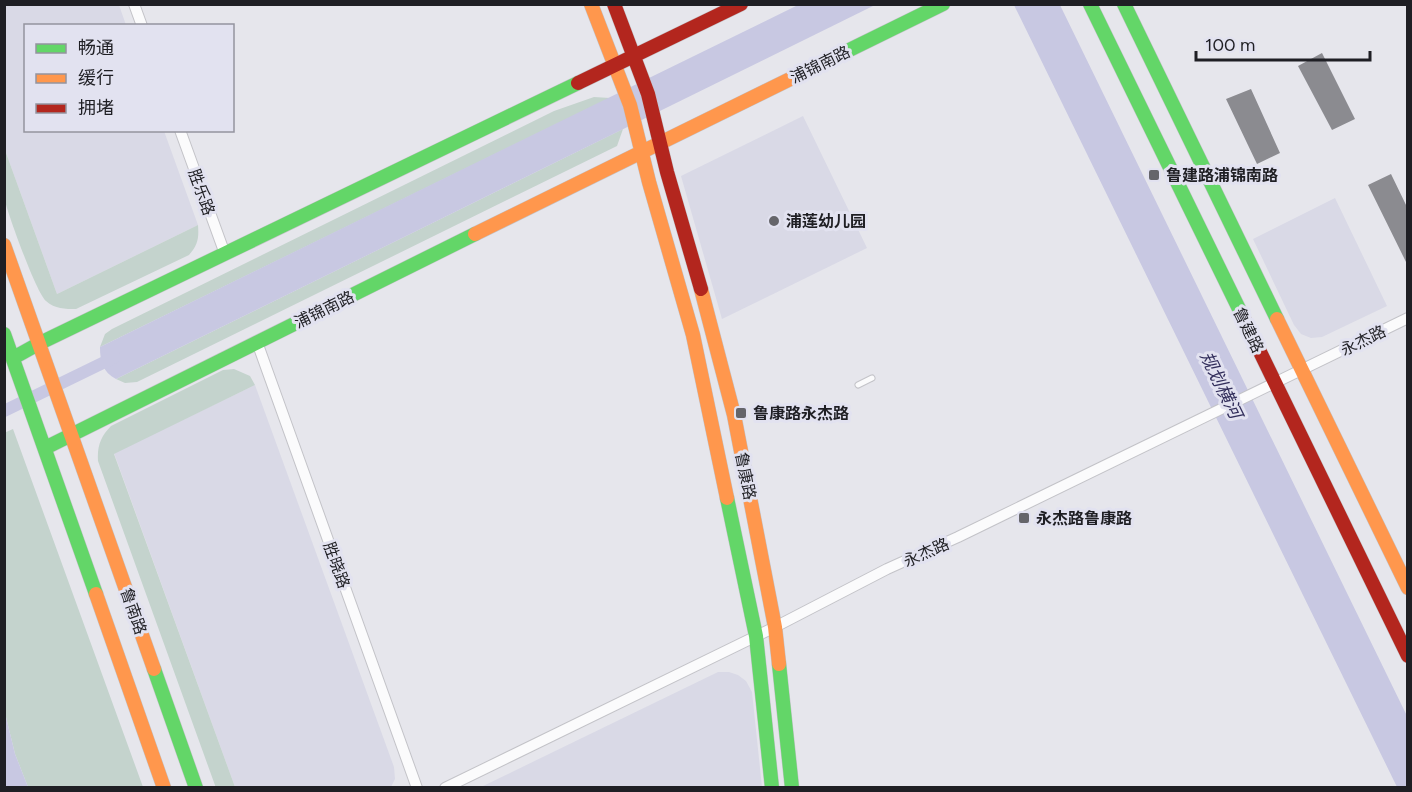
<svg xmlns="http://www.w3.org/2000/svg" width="1412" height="792" font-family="Figtree,'Noto Sans SC',sans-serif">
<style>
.built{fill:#d9d9e6}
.green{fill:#c4d3cd}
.water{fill:#c8c8e2}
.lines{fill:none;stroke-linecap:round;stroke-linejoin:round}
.canal{stroke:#c8c8e2;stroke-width:12}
.building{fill:#8b8b90}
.lane-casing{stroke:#c3c3c8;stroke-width:7}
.street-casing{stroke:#c3c3c8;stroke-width:12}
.fast-casing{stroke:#c3c3c8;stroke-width:15}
.slow-casing{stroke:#c3c3c8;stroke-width:15}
.jam-casing{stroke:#c3c3c8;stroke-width:15}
.lane{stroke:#fbfbfc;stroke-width:5}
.street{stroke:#fbfbfc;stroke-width:10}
.fast{stroke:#63d668;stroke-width:14}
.slow{stroke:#ff974d;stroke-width:14}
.jam{stroke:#b3261e;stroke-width:14}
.poi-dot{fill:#65656a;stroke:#e2e2f0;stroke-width:2}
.labels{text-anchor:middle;stroke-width:6;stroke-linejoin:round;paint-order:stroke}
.street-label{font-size:16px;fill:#1f1f24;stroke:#e2e2f0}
.poi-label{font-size:16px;font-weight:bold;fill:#1f1f24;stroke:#e2e2f0;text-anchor:start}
.water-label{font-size:18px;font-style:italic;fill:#332f5c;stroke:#e2e2f0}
</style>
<rect width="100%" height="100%" fill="#e6e6ec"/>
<!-- built -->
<path class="built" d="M5 5H119L126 25 26 26V130L164 131 198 225 57 294 5 150Z
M803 116 867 248 722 319 681 176Z
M1335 198 1387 306 1322 337 1311 338 1301 334 1294 325 1253 239Z
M255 385 394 767 395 779 391 787H235L114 453Z
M718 672H729L738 675 746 681 752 692 762 787H481Z"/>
<!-- green -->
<path class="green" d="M594 97 610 98 100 347 105 334 112 329 554 111Z
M623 129 617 146 137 382 125 383 116 379Z
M5 150 57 294 198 225C199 238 198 245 189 255L76 309C65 309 55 309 46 301 36 292 9 217 5 201 1 186 4 166 5 150Z
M234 369 250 376 255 385 114 454 235 787 216 788 98 461C97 446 101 436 111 426L223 370Z
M13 429 143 787H28L15 754 5 713 4 433Z"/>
<!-- water -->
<path class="water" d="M798 5H875L116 379C103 372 100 362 100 347Z
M1014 5H1060L1407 716V787H1397Z
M5 713 15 754 28 787H5Z"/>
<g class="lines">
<!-- canal -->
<path class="canal" d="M4 411 115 357"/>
</g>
<!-- building -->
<path class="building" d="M1322 53 1355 119 1332 130 1298 66Z
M1251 89 1280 153 1257 164 1226 99Z
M1391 174 1407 207V264L1368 185Z"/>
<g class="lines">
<!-- lane casing -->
<g class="lane-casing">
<path id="lane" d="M858 385 872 378"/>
</g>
<!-- street casing -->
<g class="street-casing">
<path id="street" d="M134 4 142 26
M180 130 225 254
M257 342 417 788
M445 788 775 627 887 569 958 537 1408 318"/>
</g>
<!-- fast casing -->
<g class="fast-casing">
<path id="fast" d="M1090 4 1243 317
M1124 4 1277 319
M835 57 943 4
M4 334 96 594
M13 358 40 343 578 83
M45 448 475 234
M727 498 756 636 772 788
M779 664 792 788
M154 669 196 788"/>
</g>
<!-- slow casing -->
<g class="slow-casing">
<path id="slow" d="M591 4 630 105 649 182 693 335 727 498
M475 234 835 57
M4 245 154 669
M701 289 734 415 775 627 779 664
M1277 319 1408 588
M96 594 164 788"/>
</g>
<!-- jam casing -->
<g class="jam-casing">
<path id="jam" d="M614 4 648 94 667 172 701 289
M578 83 741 4
M1243 317 1408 656"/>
</g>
<!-- lane -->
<use href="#lane" class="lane"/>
<!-- street -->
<use href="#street" class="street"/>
<!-- fast -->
<use href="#fast" class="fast"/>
<!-- slow -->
<use href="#slow" class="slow"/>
<!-- jam -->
<use href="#jam" class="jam"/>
</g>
<!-- markers -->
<g class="poi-dot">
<rect x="1148" y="169" width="12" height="12" rx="3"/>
<circle cx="774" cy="221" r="6"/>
<rect x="735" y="407" width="12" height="12" rx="3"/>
<rect x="1018" y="512" width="12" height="12" rx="3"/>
</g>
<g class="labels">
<!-- street labels -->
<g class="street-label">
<text transform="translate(820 64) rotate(-26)" y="6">浦锦南路</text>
<text transform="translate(202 192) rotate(70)" y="6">胜乐路</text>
<text transform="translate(324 309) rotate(-26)" y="6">浦锦南路</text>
<text transform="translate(1249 330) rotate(64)" y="6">鲁建路</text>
<text transform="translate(1363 340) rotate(-26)" y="6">永杰路</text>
<text transform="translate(746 476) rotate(79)" y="6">鲁康路</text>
<text transform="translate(926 552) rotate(-24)" y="6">永杰路</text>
<text transform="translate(337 565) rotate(70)" y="6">胜晓路</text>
<text transform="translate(134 611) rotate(71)" y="6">鲁南路</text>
</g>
<!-- poi labels -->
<g class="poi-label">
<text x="1166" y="181">鲁建路浦锦南路</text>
<text x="786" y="227">浦莲幼儿园</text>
<text x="753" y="419">鲁康路永杰路</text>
<text x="1036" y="524">永杰路鲁康路</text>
</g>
<!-- water labels -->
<g class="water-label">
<text transform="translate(1221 385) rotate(64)" y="6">规划横河</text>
</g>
</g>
<!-- border -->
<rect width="1412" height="792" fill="none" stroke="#1f1f24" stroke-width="12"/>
<!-- legend -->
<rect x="24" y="24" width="210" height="108" fill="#e2e2f0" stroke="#94949e" stroke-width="1.5"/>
<rect x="36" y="44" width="30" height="9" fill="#63d668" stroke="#94949e" stroke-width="1.5"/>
<text x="78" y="54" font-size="18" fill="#1f1f24">畅通</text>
<rect x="36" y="74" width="30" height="9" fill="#ff974d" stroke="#94949e" stroke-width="1.5"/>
<text x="78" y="84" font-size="18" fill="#1f1f24">缓行</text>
<rect x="36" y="104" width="30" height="9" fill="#b3261e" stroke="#94949e" stroke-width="1.5"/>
<text x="78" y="114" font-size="18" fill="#1f1f24">拥堵</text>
<!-- scale -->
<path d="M1196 51v9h174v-9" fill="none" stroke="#1f1f24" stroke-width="3"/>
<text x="1205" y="51" font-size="18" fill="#1f1f24" stroke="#e2e2f0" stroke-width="4.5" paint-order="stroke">100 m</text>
</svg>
